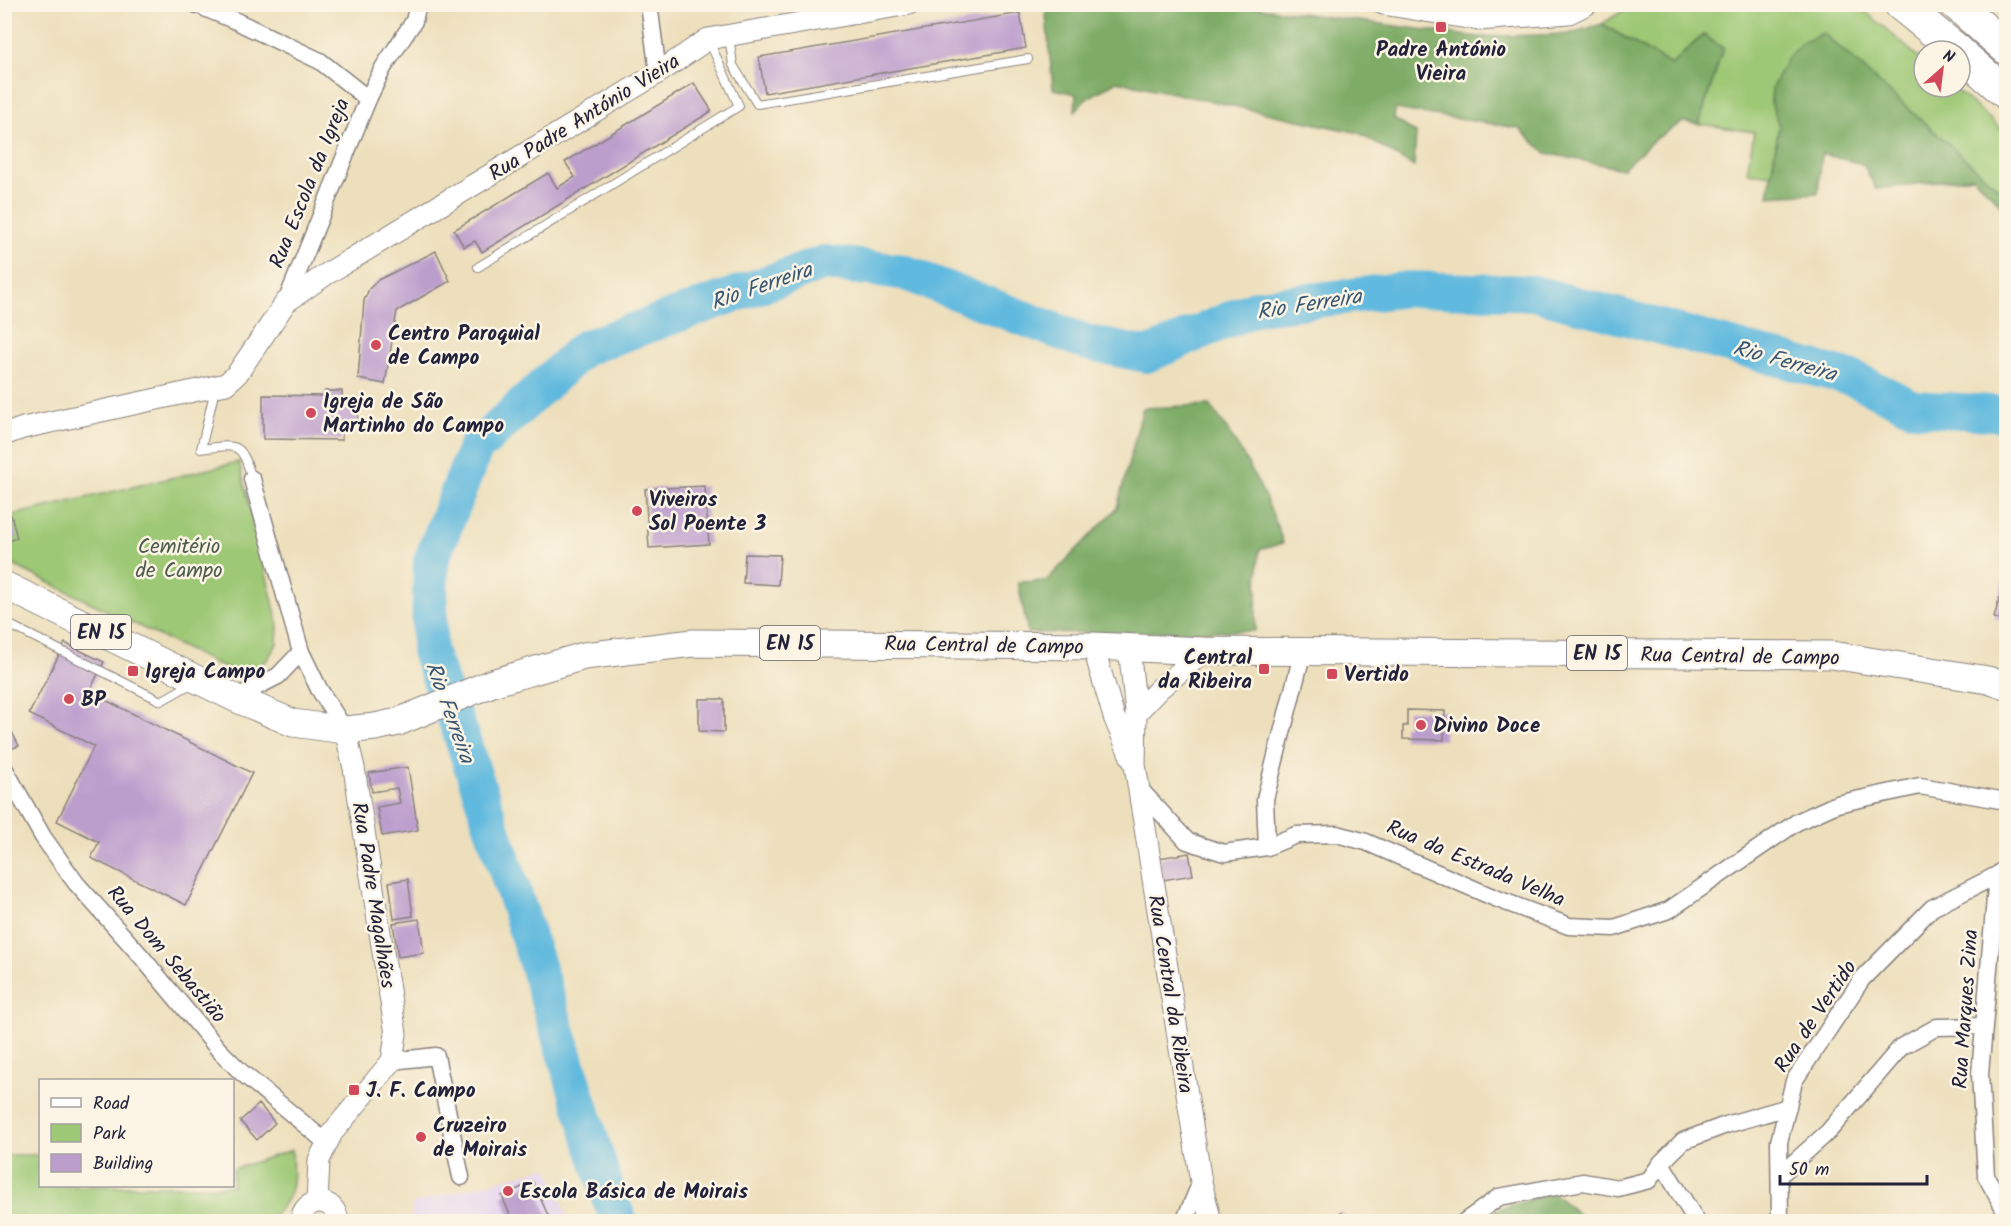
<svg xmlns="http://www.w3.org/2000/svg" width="2011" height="1226" font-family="Kalam,sans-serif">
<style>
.built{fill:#e5d3f1}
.green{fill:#9dc875;stroke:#607558;stroke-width:1.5}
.forest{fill:#7eac66;stroke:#506750;stroke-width:1.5}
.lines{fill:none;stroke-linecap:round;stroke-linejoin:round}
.river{stroke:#61b9de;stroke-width:36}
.building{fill:#bc9ecd}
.service-casing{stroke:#88807c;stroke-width:10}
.minor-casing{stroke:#88807c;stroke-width:19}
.tertiary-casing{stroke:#88807c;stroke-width:23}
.primary-casing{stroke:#88807c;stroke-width:29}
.motorway-casing{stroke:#88807c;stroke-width:34}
.service{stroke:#fff;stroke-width:8}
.minor{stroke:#fff;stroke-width:16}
.tertiary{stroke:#fff;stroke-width:21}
.primary{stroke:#fff;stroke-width:27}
.motorway{stroke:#fff;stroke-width:32}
.poi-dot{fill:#d1495b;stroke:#fcf5e5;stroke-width:2}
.labels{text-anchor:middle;stroke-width:5;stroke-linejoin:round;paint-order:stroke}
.shield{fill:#fcf5e5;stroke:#63616e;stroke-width:1.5}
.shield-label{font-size:20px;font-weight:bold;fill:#22223b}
.poi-label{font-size:21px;font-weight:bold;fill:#22223b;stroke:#fcf5e5;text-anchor:start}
.street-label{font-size:21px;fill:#22223b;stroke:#fcf5e5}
.park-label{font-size:21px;fill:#4d5c4f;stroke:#fcf5e5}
.water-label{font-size:22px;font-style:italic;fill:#385774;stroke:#fcf5e5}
</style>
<rect width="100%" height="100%" fill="#fcf5e5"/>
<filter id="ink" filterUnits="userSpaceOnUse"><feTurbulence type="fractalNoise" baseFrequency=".0167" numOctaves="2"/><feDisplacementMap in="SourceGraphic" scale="12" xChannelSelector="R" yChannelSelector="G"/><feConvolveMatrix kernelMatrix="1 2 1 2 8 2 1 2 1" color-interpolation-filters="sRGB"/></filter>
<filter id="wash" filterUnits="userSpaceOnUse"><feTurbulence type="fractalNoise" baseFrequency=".008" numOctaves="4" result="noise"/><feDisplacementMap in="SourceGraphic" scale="24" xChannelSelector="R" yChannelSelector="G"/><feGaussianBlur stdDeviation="1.35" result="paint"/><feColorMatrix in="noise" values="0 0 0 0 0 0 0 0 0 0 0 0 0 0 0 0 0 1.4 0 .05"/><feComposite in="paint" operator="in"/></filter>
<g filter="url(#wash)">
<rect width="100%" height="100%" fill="#eddfbc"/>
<!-- built -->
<path class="built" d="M548 1167 569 1221 411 1222 412 1204Z"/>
<!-- green -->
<path class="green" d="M1632 5H1858L1924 62V87H1953L2006 133V195L1823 33 1771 102 1779 126 1771 175 1747 172 1754 132 1699 124 1723 48 1703 35 1671 65 1602 24Z
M239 462 278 623 277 644 267 660 251 672 235 673 5 561 4 517Z
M292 1150C293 1184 296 1197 268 1221H5V1155H40V1186H232L233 1169Z"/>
<!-- forest -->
<path class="forest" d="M1045 5H1239L1478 37 1568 34 1602 24 1671 65 1703 35 1723 48 1699 124 1683 122 1655 139 1622 169 1546 153 1518 128 1395 109 1394 119 1416 133 1414 167 1359 133 1117 81 1086 99 1075 112 1076 94 1053 89Z
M1823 33 2006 195V209L1973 177 1876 189 1863 164 1822 154 1818 193 1768 196 1779 126 1771 102 1772 88 1786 60 1800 44Z
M1210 405C1241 447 1267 494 1283 543L1259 550 1255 631 1028 633 1018 582 1046 581 1117 508 1143 408Z
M1553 1193 1586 1221 1486 1222 1495 1210Z"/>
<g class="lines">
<!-- river -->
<path class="river" d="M620 1222 609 1197 521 914 459 729 429 651 431 561 475 449 584 348 824 263 903 272 1088 343 1147 355 1258 307 1409 289 1534 293 1854 379 1914 408 2006 414"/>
</g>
<g id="blocks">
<!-- building -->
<path class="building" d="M1020 13 1026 48 765 93 759 57Z
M694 83 712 111 482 252 475 241 464 247 454 230 548 173 557 188 575 177 565 162Z
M436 251 450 281 397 311 385 384 358 379 364 301 369 289 378 280Z
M325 391H342V400L358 401V425H351V431H342V440L263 439V395L325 396Z
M705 486 709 544 649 548 645 489Z
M11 515 17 538 11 540 4 551V517Z
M745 554 780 555 778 585 743 583Z
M2004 580 2006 581V621L1994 618Z
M65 643 104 662 89 692 252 773 186 905 91 858 99 842 57 821 94 746 29 714Z
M699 699H724V732L699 731Z
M1407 710 1445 711 1444 740 1403 739V726H1407Z
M4 716 19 746 4 751Z
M408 767 418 830 382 836 377 807 400 803 397 788 372 792 369 773Z
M1189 853 1193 875 1163 880 1159 858Z
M408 879 413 916 394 919 389 882Z
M419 919 424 953 398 957 393 923Z
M259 1104 275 1123 257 1140 240 1121Z
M533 1182 551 1222H513L502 1196Z
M1341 1212 1347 1222H1327Z"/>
</g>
</g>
<g filter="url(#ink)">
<use href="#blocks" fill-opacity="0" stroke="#88807c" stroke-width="1.5"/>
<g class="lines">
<!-- service casing -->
<g class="service-casing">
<path id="service" d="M729 36 733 65 757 104 1028 59
M478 267 739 106 708 39
M215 389 201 449C239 444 241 442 252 479
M4 622 161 701 191 684"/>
</g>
<!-- minor casing -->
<g class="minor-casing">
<path id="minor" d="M195 4 236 21 320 61 368 99
M649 4 658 73
M286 302 368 99 383 68 414 21 418 4
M252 479 301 652 319 689 345 730
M235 698 278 676 301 652
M4 768 43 837 76 883 141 956 219 1050 241 1072 327 1143
M1138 787 1187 841 1224 853 1267 847 1296 835 1337 834 1366 842 1495 898 1569 926 1614 928 1669 910 1797 822 1837 804 1920 786 2006 801
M1267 847 1265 799 1303 651
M1997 875 1980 1074 1986 1176 2006 1212
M392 1061 436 1056 461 1177
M1661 1163 1697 1222
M1780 1175 1828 1132 1901 1047 1937 1027 1984 1026
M1184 1222 1201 1182
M1464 1222 1499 1197 1583 1182 1618 1188 1649 1180 1661 1163 1683 1141 1726 1125 1788 1107
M1780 1222 1779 1142 1794 1081 1862 979 1932 908 1997 875 2006 867"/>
</g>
<!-- tertiary casing -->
<g class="tertiary-casing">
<path id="tertiary" d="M1383 4 1479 20 1569 13 1587 4
M4 435 23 428 226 384 237 374 286 302 325 275 658 73 708 39 909 4
M1093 646 1114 717 1132 759
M1129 647 1136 713 1135 765 1201 1182 1211 1222
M1136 713 1159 689 1205 651
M317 1202 319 1160 332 1133 392 1061 396 1034 354 768 345 730
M301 1222C302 1196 336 1195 338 1222"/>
</g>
<!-- primary casing -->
<g class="primary-casing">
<path id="primary" d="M4 585 235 698 293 723 345 730 375 727 398 722 492 683 584 656 693 643 1093 646 1205 651 1832 655 1988 680 2006 686"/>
</g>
<!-- motorway casing -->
<g class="motorway-casing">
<path id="motorway" d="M1900 4 1958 51
M1956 4 2006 48
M1960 53 2006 93"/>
</g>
<!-- service -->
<use href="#service" class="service"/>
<!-- minor -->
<use href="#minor" class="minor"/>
<!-- tertiary -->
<use href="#tertiary" class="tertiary"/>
<!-- primary -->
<use href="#primary" class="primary"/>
<!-- motorway -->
<use href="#motorway" class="motorway"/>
</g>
</g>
<!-- markers -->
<g class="poi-dot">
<rect x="1435" y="21" width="12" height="12" rx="3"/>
<circle cx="376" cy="345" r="6"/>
<circle cx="311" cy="413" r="6"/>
<circle cx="637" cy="511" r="6"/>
<rect x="1258" y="663" width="12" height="12" rx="3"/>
<rect x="127" y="665" width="12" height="12" rx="3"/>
<rect x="1326" y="668" width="12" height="12" rx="3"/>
<circle cx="69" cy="699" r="6"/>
<circle cx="1421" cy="725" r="6"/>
<rect x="348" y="1084" width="12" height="12" rx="3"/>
<circle cx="421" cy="1137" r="6"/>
<circle cx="508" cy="1191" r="6"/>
</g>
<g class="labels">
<!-- shield labels -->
<g class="shield">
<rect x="71" y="615" width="60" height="34" rx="4.5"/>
<rect x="760" y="626" width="60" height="34" rx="4.5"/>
<rect x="1567" y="636" width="60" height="34" rx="4.5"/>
</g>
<g class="shield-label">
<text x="101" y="639">EN 15</text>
<text x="790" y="650">EN 15</text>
<text x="1597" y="660">EN 15</text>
</g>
<!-- poi labels -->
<g class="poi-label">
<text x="1441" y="56" text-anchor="middle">Padre António<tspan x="1441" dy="24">Vieira</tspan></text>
<text x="388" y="340">Centro Paroquial<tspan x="388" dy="24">de Campo</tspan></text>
<text x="323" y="408">Igreja de São<tspan x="323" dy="24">Martinho do Campo</tspan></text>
<text x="649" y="506">Viveiros<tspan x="649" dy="24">Sol Poente 3</tspan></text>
<text x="1252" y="664" text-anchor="end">Central<tspan x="1252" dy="24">da Ribeira</tspan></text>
<text x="145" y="678">Igreja Campo</text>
<text x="1344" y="681">Vertido</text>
<text x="81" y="706">BP</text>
<text x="1433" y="732">Divino Doce</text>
<text x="366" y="1097">J. F. Campo</text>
<text x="433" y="1132">Cruzeiro<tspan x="433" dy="24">de Moirais</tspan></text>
<text x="520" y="1198">Escola Básica de Moirais</text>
</g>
<!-- street labels -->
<g class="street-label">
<text transform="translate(584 117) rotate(-32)" y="7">Rua Padre António Vieira</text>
<text transform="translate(309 183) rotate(-68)" y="7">Rua Escola da Igreja</text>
<text transform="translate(984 645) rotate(1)" y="7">Rua Central de Campo</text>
<text transform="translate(1740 656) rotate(1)" y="7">Rua Central de Campo</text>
<text transform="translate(1476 863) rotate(23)" y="7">Rua da Estrada Velha</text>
<text transform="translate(374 895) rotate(81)" y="7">Rua Padre Magalhães</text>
<text transform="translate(167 954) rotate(50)" y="7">Rua Dom Sebastião</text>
<text transform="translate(1171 994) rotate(81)" y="7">Rua Central da Ribeira</text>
<text transform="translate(1965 1009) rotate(-86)" y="7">Rua Marques Zina</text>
<text transform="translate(1815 1016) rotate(-56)" y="7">Rua de Vertido</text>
</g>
<!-- park labels -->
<g class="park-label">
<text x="179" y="553">Cemitério<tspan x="179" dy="24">de Campo</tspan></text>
</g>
<!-- water labels -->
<g class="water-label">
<text transform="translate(761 285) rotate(-19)" y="8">Rio Ferreira</text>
<text transform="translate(1309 303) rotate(-9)" y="8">Rio Ferreira</text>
<text transform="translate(1785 360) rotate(15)" y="8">Rio Ferreira</text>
<text transform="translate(451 712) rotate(70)" y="8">Rio Ferreira</text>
</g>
</g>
<!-- margin -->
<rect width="2011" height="1226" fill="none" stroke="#fcf5e5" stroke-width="24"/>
<!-- legend -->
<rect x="39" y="1079" width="195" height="108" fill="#fcf5e5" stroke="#a5a1a1" stroke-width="1.5"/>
<rect x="51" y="1098" width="30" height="9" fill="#ffffff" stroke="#a5a1a1" stroke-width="1.5"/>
<text x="93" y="1109" font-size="18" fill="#22223b">Road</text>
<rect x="51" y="1124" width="30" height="18" fill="#9dc875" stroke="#a5a1a1" stroke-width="1.5"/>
<text x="93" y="1139" font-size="18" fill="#22223b">Park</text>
<rect x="51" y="1154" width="30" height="18" fill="#bc9ecd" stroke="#a5a1a1" stroke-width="1.5"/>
<text x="93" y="1169" font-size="18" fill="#22223b">Building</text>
<!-- north arrow -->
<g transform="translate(1942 69) rotate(28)"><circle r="28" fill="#fcf5e5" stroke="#a5a1a1" stroke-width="1.5"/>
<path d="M0-4.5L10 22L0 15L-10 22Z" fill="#d1495b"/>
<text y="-9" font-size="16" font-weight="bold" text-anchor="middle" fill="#22223b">N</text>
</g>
<!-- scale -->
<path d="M1780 1175v9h147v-9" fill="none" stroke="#22223b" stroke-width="3"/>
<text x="1789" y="1175" font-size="18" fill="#22223b" stroke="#fcf5e5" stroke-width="4.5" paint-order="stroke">50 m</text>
</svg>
